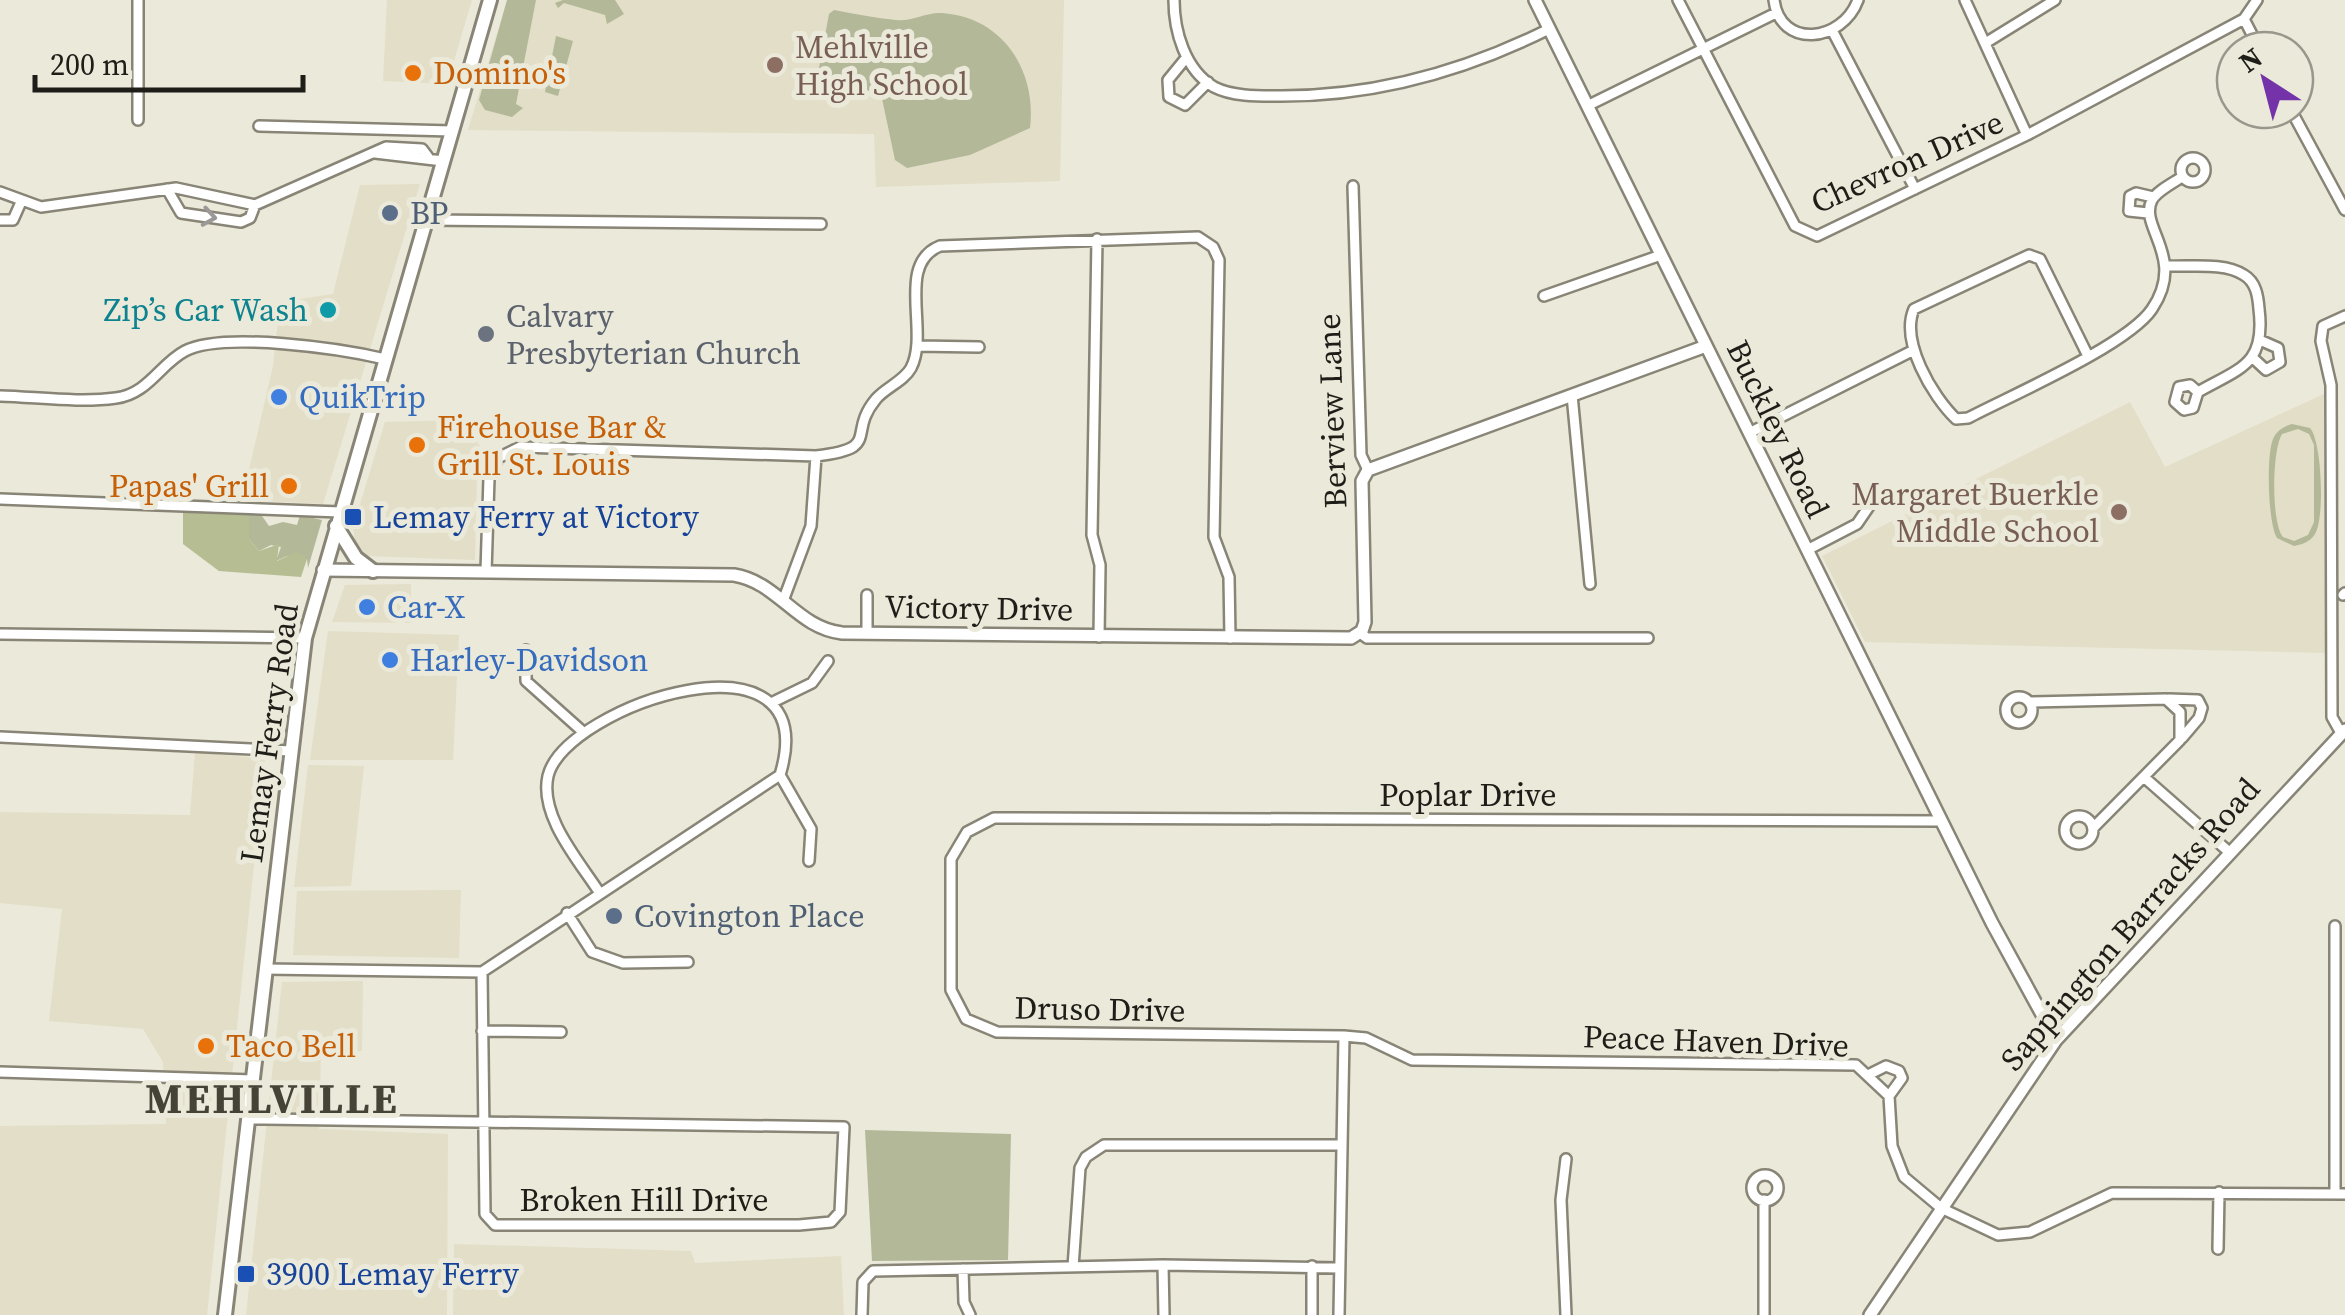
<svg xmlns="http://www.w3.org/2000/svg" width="2345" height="1315" font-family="'Source Serif 4',serif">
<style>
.built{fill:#e2dec7}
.green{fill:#b3b998;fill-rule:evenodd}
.forest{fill:#b6bd92}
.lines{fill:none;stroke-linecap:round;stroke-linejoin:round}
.minor-casing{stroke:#888577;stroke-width:14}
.tertiary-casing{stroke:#888577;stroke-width:16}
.secondary-casing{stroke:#888577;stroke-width:18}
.minor{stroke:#fff;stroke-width:9}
.tertiary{stroke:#fff;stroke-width:11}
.secondary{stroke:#fff;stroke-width:12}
.oneway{stroke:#9a9997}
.education-dot{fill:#8d6e63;stroke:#ebe9d9;stroke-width:4}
.food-dot{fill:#e8710a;stroke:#ebe9d9;stroke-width:4}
.service-dot{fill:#5c6f8a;stroke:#ebe9d9;stroke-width:4}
.culture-dot{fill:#0f9aa8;stroke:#ebe9d9;stroke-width:4}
.worship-dot{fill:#6b7280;stroke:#ebe9d9;stroke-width:4}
.shop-dot{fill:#3f7fe0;stroke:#ebe9d9;stroke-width:4}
.transit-dot{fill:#1a4fb4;stroke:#ebe9d9;stroke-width:4}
.labels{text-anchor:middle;stroke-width:10;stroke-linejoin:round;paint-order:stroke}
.education-label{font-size:32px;fill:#785e54;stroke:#ebe9d9;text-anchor:start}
.food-label{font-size:32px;fill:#c56008;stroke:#ebe9d9;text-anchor:start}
.street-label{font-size:32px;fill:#1e1d18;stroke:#ebe9d9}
.service-label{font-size:32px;fill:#4e5e75;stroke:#ebe9d9;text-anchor:start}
.culture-label{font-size:32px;fill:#0d838f;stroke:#ebe9d9;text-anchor:end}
.worship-label{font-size:32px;fill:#5b616d;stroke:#ebe9d9;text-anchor:start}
.shop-label{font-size:32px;fill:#366cbe;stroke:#ebe9d9;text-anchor:start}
.transit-label{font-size:32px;fill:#164399;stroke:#ebe9d9;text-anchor:start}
.district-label{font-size:42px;font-weight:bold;letter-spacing:2.5px;fill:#454336;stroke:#ebe9d9}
</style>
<rect width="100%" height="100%" fill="#ebe9d9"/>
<!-- built -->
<path class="built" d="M387 0H472L447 84 383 81Z
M507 0H1064L1060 181 876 187 874 134 468 130Z
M420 184 323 504 242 500 273 366 280 302 333 294 360 185Z
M2326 393 2327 653 1865 642 1822 556 2130 402 2165 467Z
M462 420 487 456 477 473 475 560 367 556 355 543 353 527 385 422Z
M411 584V623L332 622 345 585Z
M328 631 459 635 453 760H310Z
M195 752 265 759 207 1315H0V1126L166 1124 163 1062 143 1029 49 1021 62 909 0 903V812L190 815Z
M308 765 364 766 351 886 294 887Z
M461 890 459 958 293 955 297 891Z
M363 981 362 1051 321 1053 319 1129 448 1134 447 1315H246L282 982Z
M454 1244 691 1251 695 1263 841 1256 844 1315H453Z"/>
<!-- green -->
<path class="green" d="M507 0H536L516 104 523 108 512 117 485 110 479 100Z
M563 0H615L624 14 607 24 605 15 564 3 558 8 555 3Z
M834 10C855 14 876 18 896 20 911 22 926 12 942 13 1003 17 1037 71 1030 128L970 155 907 168 895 160 880 89 848 100 814 95 829 14Z
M556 36 573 41 558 96 545 92Z
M2292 424 2310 428C2322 441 2325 518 2315 534 2310 542 2303 544 2294 546L2277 538C2268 524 2266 456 2273 439 2277 430 2283 427 2292 424ZM2298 429 2309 434 2314 445V522L2308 535 2294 541 2283 537C2271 523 2272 450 2282 434Z
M249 513H260L269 526 283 522 297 525 300 515 322 520 308 568 307 559 287 556 276 561 281 547 271 545 259 551 249 539Z
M865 1130 1011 1134 1008 1260 872 1261Z"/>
<!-- forest -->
<path class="forest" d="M183 511 249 513V539L259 551 279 544 277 561 296 552 307 559 301 577 219 571 183 544Z"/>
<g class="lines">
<!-- minor casing -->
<g class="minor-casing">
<path id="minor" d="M138 0V120
M1174 0C1174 31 1185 70 1214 87 1233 97 1261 96 1282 96 1377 96 1465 71 1549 29
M1678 0 1795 226 1817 236 2027 135 2244 19 2257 0
M1774 0C1780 49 1842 43 1858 0
M1965 0 2027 135
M2244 19 2260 50
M1833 32 1915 189
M1987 42 2055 0
M1186 58 1168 80 1169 97 1185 105 1208 82
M1587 106 1776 13
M2291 110 2345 210
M259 126 452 131
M375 153 443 161
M2181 170a12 12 0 1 1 24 0a12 12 0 1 1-24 0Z
M1353 186 1361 455 1368 470
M167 189 181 213 241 222 250 218 255 205
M0 192 41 207 176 188 255 205 386 147 422 149 428 157
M2148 213 2129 211 2130 196 2136 193 2153 197
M0 220H13L21 202
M425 220 821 224
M1097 239 1092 535 1100 565 1099 637
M2168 266C2190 267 2225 262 2244 275 2256 282 2258 296 2259 309 2266 365 2240 368 2198 392L2193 408 2184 410 2175 402 2179 387 2190 385 2198 392
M1544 296 1661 255
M917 346 979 347
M2087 354 2040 259 2029 255 1914 309C1900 341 1932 396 1956 419L1968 418C2012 395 2128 345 2152 309 2187 257 2138 227 2152 200 2157 191 2173 183 2182 177
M2253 358 2266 370 2280 362 2278 348 2262 341
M1572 395 1590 584
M0 396C37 397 79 403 116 398 148 394 160 364 185 351 223 331 343 349 385 359
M1749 433 1914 350
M0 499 340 512
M1807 550 1857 524 1870 505
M486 572 489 478 498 458 520 447 816 456C883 448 846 435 876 399 885 388 904 381 911 368 930 332 895 264 940 246L1198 237 1213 247 1219 260 1214 537 1229 577 1230 638
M2343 595 2345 593
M783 601 811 526 816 456
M867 633V595
M1360 633 1367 638H1648
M0 634 305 638
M526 650V681L582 731
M2006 710a13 13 0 1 1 26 0a13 13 0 1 1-26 0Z
M2169 699 2198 700 2202 708 2199 718 2182 738
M2029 702 2166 699 2180 712V740L2093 828
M771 703 812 683 828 661
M2341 733 2332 717 2331 385 2321 341 2323 326 2345 316
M0 737 291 751
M780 775 811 829 809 861
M2145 778 2228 851
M2065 830a14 14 0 1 1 28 0a14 14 0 1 1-28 0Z
M1942 821 994 818 967 832 951 859V990L966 1019 997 1032 1344 1036 1366 1038 1412 1060 1856 1065 1889 1096 1892 1146 1904 1177 1941 1208 1998 1235 2030 1232 2112 1193 2345 1194
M599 892C579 861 539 816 548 776 565 705 827 619 780 775
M567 913 592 952 623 963 688 962
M265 969 482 972 780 775
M482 1031 561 1032
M0 1072 253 1080
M1870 1074 1886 1066 1899 1071 1902 1078 1889 1096
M248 1119H264L844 1127 840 1212 831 1222 799 1225H495L485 1214 482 972
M1752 1188a13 13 0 1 1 26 0a13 13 0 1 1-26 0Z
M2335 1194V926
M1764 1200V1315
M2218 1249 2219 1192
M1163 1265 1164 1315
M1073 1267 1080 1168 1086 1157 1104 1145H1342
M963 1269 964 1302 970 1315
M862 1315 863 1282 873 1271 1163 1265 1339 1268
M1312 1315V1266
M1339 1315 1344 1036
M1566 1315 1561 1200 1566 1159"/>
</g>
<!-- tertiary casing -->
<g class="tertiary-casing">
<path id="tertiary" d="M1535 0 1992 923 2056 1040
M323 570 734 575C778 582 797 628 842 633L1351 638 1362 631 1365 622 1362 481 1368 470 1706 346
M1870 1315 2056 1040 2345 730"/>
</g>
<!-- secondary casing -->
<g class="secondary-casing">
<path id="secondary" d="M336 526 356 558 373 571
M225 1315 305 638 490 0"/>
</g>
<!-- minor -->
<use href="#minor" class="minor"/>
<!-- tertiary -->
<use href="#tertiary" class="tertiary"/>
<!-- secondary -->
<use href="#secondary" class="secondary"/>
</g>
<!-- one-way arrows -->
<defs><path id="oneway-chevron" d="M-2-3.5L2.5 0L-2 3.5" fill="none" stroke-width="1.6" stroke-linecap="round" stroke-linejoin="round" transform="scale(2.5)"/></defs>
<use class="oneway" href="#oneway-chevron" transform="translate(209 217) rotate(9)"/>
<!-- markers -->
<g class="education-dot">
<circle cx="775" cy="65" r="10"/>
<circle cx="2119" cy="512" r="10"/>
</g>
<g class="food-dot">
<circle cx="413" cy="73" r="10"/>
<circle cx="417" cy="445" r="10"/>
<circle cx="289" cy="486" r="10"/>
<circle cx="206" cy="1046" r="10"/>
</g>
<g class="service-dot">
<circle cx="390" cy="213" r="10"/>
<circle cx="614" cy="916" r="10"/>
</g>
<circle class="culture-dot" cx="328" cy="310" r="10"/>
<circle class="worship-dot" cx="486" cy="334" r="10"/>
<g class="shop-dot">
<circle cx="279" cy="397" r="10"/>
<circle cx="367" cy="607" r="10"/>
<circle cx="390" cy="660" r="10"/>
</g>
<g class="transit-dot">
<rect x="343" y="507" width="20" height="20" rx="5"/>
<rect x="236" y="1264" width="20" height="20" rx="5"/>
</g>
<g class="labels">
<!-- education labels -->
<g class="education-label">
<text x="795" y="58">Mehlville<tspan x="795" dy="37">High School</tspan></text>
<text x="2099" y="505" text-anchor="end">Margaret Buerkle<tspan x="2099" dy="37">Middle School</tspan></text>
</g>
<!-- food labels -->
<g class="food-label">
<text x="433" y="84">Domino's</text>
<text x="437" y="438">Firehouse Bar &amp;<tspan x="437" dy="37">Grill St. Louis</tspan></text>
<text x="269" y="497" text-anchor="end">Papas' Grill</text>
<text x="226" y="1057">Taco Bell</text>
</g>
<!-- street labels -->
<g class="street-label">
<text transform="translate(1907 162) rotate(-24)" y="11">Chevron Drive</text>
<text transform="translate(1332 411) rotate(-92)" y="11">Berview Lane</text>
<text transform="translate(1778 429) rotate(64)" y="11">Buckley Road</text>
<text transform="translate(979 608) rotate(1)" y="11">Victory Drive</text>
<text transform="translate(269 733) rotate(-82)" y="11">Lemay Ferry Road</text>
<text x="1468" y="806">Poplar Drive</text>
<text transform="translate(2130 924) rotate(-49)" y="11">Sappington Barracks Road</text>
<text transform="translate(1100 1009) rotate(1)" y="11">Druso Drive</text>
<text transform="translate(1716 1041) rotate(2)" y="11">Peace Haven Drive</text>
<text x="644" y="1211">Broken Hill Drive</text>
</g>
<!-- service labels -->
<g class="service-label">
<text x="410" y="224">BP</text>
<text x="634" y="927">Covington Place</text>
</g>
<!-- culture labels -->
<g class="culture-label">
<text x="308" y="321">Zip’s Car Wash</text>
</g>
<!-- worship labels -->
<g class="worship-label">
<text x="506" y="327">Calvary<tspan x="506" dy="37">Presbyterian Church</tspan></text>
</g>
<!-- shop labels -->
<g class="shop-label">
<text x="299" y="408">QuikTrip</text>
<text x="387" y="618">Car-X</text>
<text x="410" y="671">Harley-Davidson</text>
</g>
<!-- transit labels -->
<g class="transit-label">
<text x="373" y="528">Lemay Ferry at Victory</text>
<text x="266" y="1285">3900 Lemay Ferry</text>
</g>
<!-- district labels -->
<g class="district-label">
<text x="272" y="1113">MEHLVILLE</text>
</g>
</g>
<!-- north arrow -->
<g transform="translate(2265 80) rotate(324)"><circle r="48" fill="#ebe9d9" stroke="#99978c" stroke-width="2.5"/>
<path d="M0-8L18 38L0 25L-18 38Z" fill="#7433a8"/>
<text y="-15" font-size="28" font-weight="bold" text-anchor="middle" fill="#1e1d18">N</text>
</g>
<!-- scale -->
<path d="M35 75v15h268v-15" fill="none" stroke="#1e1d18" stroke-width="5"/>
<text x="50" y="75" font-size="30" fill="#1e1d18" stroke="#ebe9d9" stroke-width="8" paint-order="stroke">200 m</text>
</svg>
